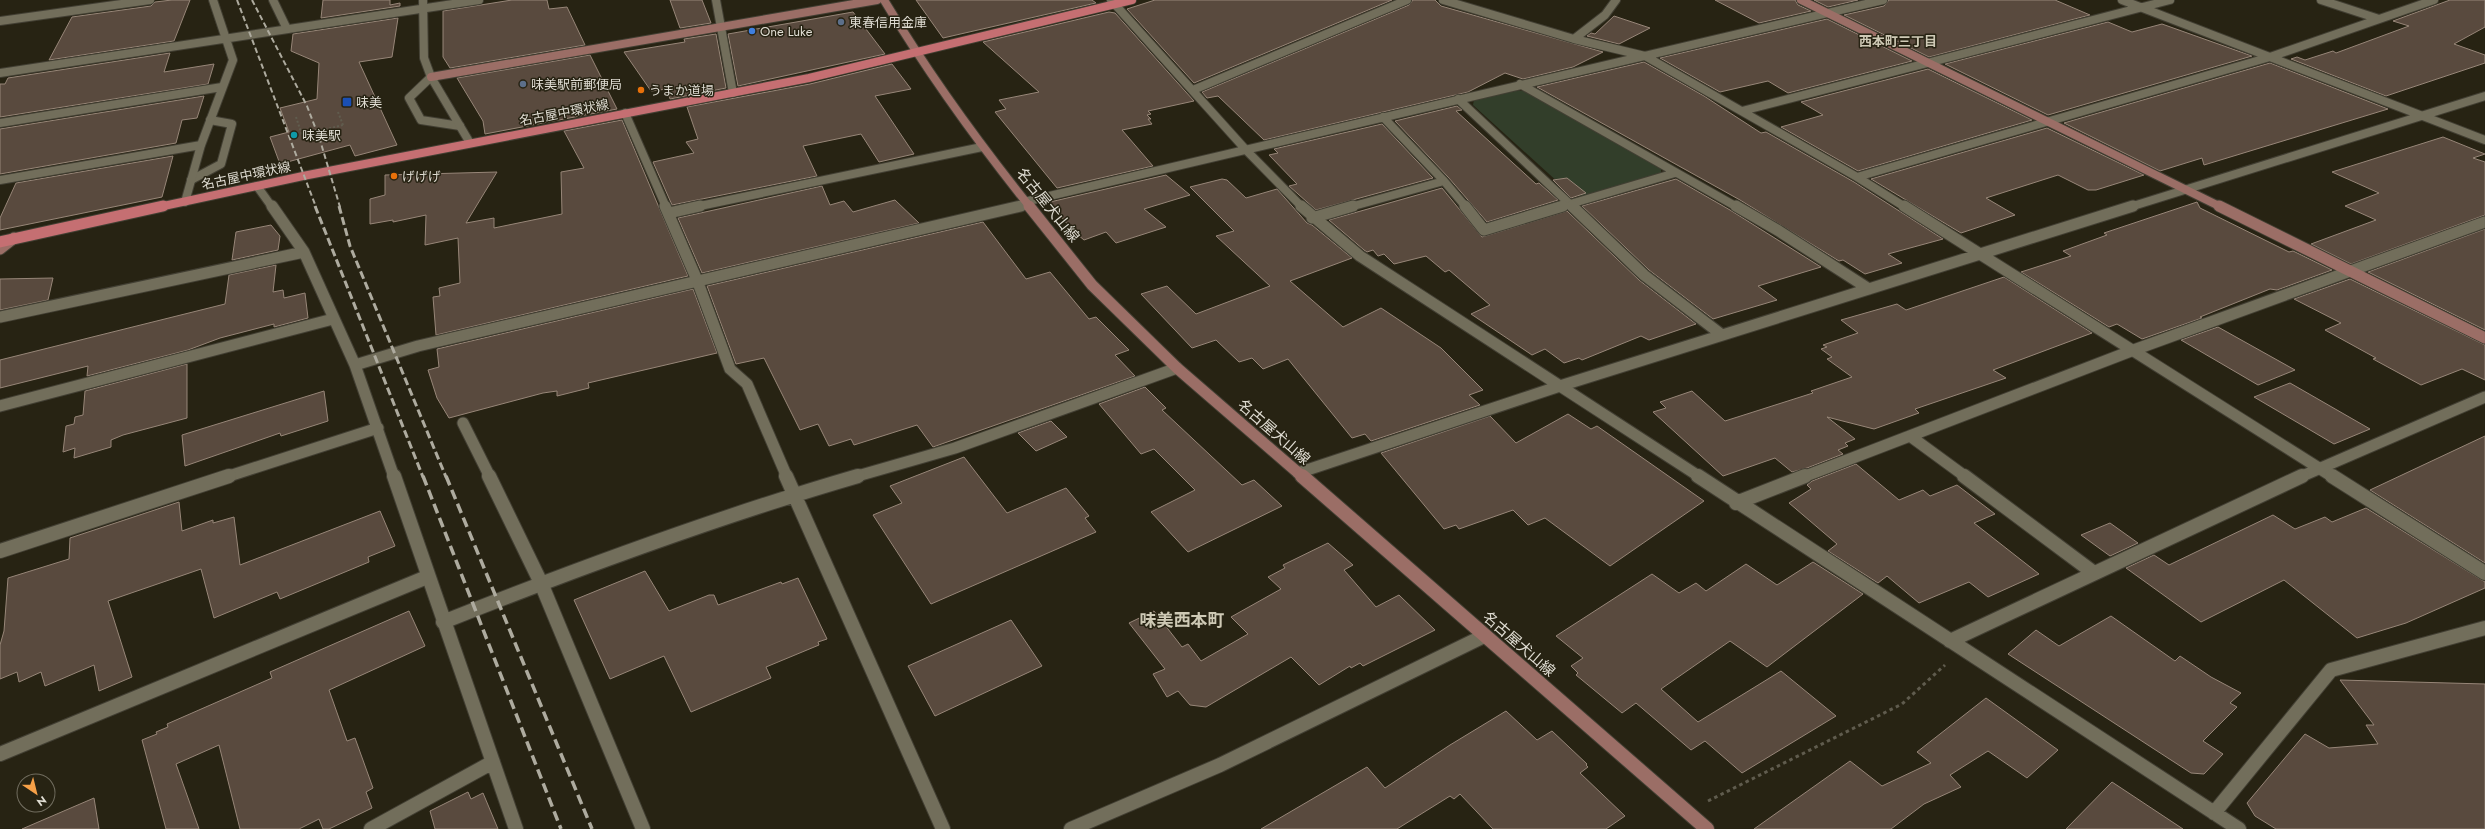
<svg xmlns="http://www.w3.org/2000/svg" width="2485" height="829" font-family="Jost,'Noto Sans JP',sans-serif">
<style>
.green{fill:#323e2a}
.building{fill:#594a3e;stroke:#978678}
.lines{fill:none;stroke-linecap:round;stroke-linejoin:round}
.lane-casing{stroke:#423f33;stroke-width:10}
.street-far2-casing{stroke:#423f33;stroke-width:10}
.street-far1-casing{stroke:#423f33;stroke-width:13}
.street-casing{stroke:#423f33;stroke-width:16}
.secondary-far2-casing{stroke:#423f33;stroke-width:10}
.secondary-far1-casing{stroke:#423f33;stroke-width:13}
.secondary-casing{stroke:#423f33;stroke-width:16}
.primary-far1-casing{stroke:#423f33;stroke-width:10}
.primary-casing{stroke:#423f33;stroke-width:13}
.path-far1{stroke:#605c4e;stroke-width:2;stroke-dasharray:2 2;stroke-linecap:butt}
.path{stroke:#605c4e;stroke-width:3;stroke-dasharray:3.5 3.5;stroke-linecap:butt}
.lane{stroke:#726e5b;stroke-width:8}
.street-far2{stroke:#726e5b;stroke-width:8}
.street-far1{stroke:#726e5b;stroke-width:11}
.street{stroke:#726e5b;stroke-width:14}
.secondary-far2{stroke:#9b6e66;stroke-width:8}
.secondary-far1{stroke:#9b6e66;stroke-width:11}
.secondary{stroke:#9b6e66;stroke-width:14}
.primary-far1{stroke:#c56f72;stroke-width:8}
.primary{stroke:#c56f72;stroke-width:11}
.rail-far2{stroke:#aeab9f;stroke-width:2;stroke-dasharray:5.5 3;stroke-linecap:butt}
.rail-far1{stroke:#aeab9f;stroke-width:3;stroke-dasharray:8 3.5;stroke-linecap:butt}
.rail{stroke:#aeab9f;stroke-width:3.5;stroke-dasharray:10 5;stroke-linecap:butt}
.path-bridge{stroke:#605c4e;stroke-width:2;stroke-dasharray:2 2;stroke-linecap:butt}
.service-dot{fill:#5c6f8a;stroke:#272313;stroke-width:1.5}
.shop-dot{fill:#3f7fe0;stroke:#272313;stroke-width:1.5}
.food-dot{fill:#e8710a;stroke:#272313;stroke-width:1.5}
.transit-dot{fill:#1a4fb4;stroke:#272313;stroke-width:1.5}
.culture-dot{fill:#0f9aa8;stroke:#272313;stroke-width:1.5}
.labels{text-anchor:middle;stroke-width:3;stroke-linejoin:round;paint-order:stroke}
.far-poi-label{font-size:13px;fill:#dfdcd2;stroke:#272313;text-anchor:start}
.far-neighbourhood-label{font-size:13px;font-weight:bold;fill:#cec9b5;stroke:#272313}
.far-street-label{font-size:13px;fill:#dfdcd2;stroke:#272313}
.street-label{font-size:15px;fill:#dfdcd2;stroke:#272313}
.quarter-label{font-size:17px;font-weight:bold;fill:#cec9b5;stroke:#272313}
</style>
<rect width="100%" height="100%" fill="#272313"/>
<!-- green -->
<path class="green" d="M1516 90 1529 92 1661 169V174L1583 197 1571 194 1473 105 1474 100Z"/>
<!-- building -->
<path class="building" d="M172 0H190L174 41 49 60 72 17 151 6 155 2Z
M323 0H390V5L400 3V6L321 18Z
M512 0H547L549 9 567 7 585 45 450 68 443 57V11Z
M670 0H702L711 23 680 28Z
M916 0H1092L1096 3 943 38Z
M1155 0H1392L1194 83 1127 9Z
M1413 0H1435L1441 6 1603 52 1573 67 1523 79 1505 73 1468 92 1264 140 1218 96 1207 98 1202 92 1409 5Z
M1715 0H1795L1798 5 1811 11 1759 23Z
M1814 0H1858L1828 7Z
M1889 0H2055L2090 15 1929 57 1844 15 1884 6Z
M2450 0H2485V27L2454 44 2485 55V63L2386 96 2291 59 2297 57 2305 60 2333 51 2336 53 2409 26 2393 21Z
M853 12 885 54 738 86 728 34Z
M1109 12 1115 13 1194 101 1148 111 1151 114 1147 115 1151 119H1148L1152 124 1122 130 1153 166 1057 188 995 112 1006 109 999 100 1039 92 983 42Z
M1614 16 1650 28 1619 44 1587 36 1591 33 1595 34Z
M398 18 392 57 359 62 397 145 355 156 350 145 280 164 270 137 289 132 280 108 317 99 319 63 291 51 293 34Z
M1827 19 1912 61 1788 93 1768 81 1720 92 1660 58Z
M2108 22 2132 32 2162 24 2252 56 2048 115 1945 64Z
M716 34 726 88 670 99 667 89 651 91 624 52 685 42 684 39Z
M170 53 164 72 214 64 208 84 0 117V84H5L8 78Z
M590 55 617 109 485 134 483 121 457 78Z
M1644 62 1704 96 1761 133 1766 132 1854 182 1943 239 1888 254 1902 263 1865 274 1843 260 1839 261 1740 200 1537 87Z
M2270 63 2388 109 2204 165 2202 158 2160 171 2064 123Z
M892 64 911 89 875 96 914 154 879 162 861 134 803 146 817 176 672 205 653 162 694 153 686 142 698 139 687 107 810 84Z
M1928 69 2032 120 1858 171 1781 127 1823 115 1801 102Z
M204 96 197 118 182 120 176 143 0 174V129Z
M1457 106 1462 110 1456 111 1536 184 1539 183 1558 200 1487 222 1448 177 1395 121Z
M622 120 688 276 436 335 433 297 440 296 439 288 460 283 458 238 425 245 426 215 393 222V220L370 224V199L385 195V175L497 172 466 223 494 218V228L562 214 561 172 584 168 564 131Z
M1382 124 1433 178 1316 210 1289 186 1297 184 1269 155 1278 153 1274 149Z
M2047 128 2144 175 2096 190H2088L2058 175 1986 198 2015 215 1961 233 1871 179Z
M2443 137 2485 154 2473 158 2485 162V215L2351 264 2311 244 2376 220 2345 206 2379 193 2332 172Z
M173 156 162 197 0 230V218L16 183Z
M1166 175 1190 195 1144 209 1166 227 1116 243 1106 232 1084 240 1071 229 1050 202Z
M1567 178 1586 193 1571 198 1553 180Z
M1222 179 1227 180 1246 198 1277 189 1307 223 1312 225 1352 258 1290 281 1343 327 1381 308 1441 348 1483 390 1469 395 1480 405 1371 441 1365 434 1352 438 1288 359 1263 369 1252 358 1239 362 1216 340 1192 348 1141 294 1167 286 1196 314 1270 286 1216 236 1234 231 1190 187Z
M1676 179 1730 210 1821 267 1758 286 1777 300 1713 319 1649 270 1582 206Z
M822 186 830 205 844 201 853 212 895 200 919 223 702 273 678 218Z
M1442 188 1482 237 1567 211 1639 280 1696 324 1649 340 1641 336 1582 360 1579 358 1564 363 1545 349 1532 355 1471 314 1490 305 1449 270 1445 272 1426 256 1394 264 1384 254 1378 256 1373 250 1367 252 1364 250 1329 220Z
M2197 202 2200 208 2289 252 2293 251 2332 270 2277 290 2270 289 2200 317 2202 318 2142 339 2117 324 2109 327 2021 272 2071 256 2063 251 2107 235 2104 233Z
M983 222 1026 279 1050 272 1089 319 1096 317 1129 350 1115 355 1135 376 933 447 917 425 854 445 851 439 829 446 818 424 800 430 764 358 736 364 707 286Z
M271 225 280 236 278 250 232 260 236 232Z
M2485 229V330L2368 272Z
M276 265 273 292 283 290 284 298 305 293 308 318 274 327V324L220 338 188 350 87 376 88 366 0 388V360L225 304 229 275Z
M2004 277 2092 333 1993 370 2006 378 1915 409 1919 413 1874 429 1827 417 1855 439 1845 443 1848 446 1838 450 1843 454 1807 468 1792 472 1775 458 1723 476 1653 412 1666 408 1660 402 1692 391 1725 421 1813 393 1811 391 1852 377 1827 359 1832 357 1821 349 1827 347 1823 345 1858 333 1841 320 1897 304 1906 310Z
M53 278 48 300 0 310V279Z
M2350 279 2485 345V380L2462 369 2421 385 2373 359 2376 358 2325 330 2341 323 2294 299Z
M693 289 717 353 588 383 589 388 557 396V391L543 393 449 418 437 398 428 370 439 367 437 349Z
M2218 327 2295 370 2258 385 2181 340Z
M187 364V418L123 435 111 440V447L74 458 75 448 63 452 66 426 74 424 75 417 83 415 85 391Z
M2290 383 2370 429 2334 444 2254 397Z
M1145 387 1166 408 1162 410 1242 485 1254 480 1282 506 1188 552 1151 512 1195 490 1154 449 1141 454 1099 404Z
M324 391 328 421 281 436 280 433 185 466 182 435Z
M1568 414 1591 429 1597 426 1704 501 1610 566 1545 518 1528 525 1513 510 1459 529 1456 525 1444 529 1381 453 1490 416 1516 443Z
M1051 421 1067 437 1036 451 1018 433Z
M2485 436V563L2370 490Z
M964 457 1007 513 1066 488 1089 516 1085 518 1096 532 931 604 873 515 902 503 890 486Z
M1856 464 1899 500 1923 490 1930 496 1957 485 1995 514 1974 523 2039 574 1988 597 1969 582 1919 603 1887 576 1878 583 1828 551 1837 544 1789 503 1811 489 1807 485 1812 481Z
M179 502 182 531 213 520V523L234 517 240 565 380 511 395 546 368 557 369 562 280 599 277 592 214 618 201 569 108 601 132 677 99 691 94 665 45 686 41 672 19 682 17 672 0 679V645L4 631 8 578 69 559 70 538Z
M2366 508 2485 582V588L2406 623 2357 638 2284 580 2201 622 2126 568 2154 555 2169 565 2273 515 2295 529 2325 517 2332 522Z
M2110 523 2138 543 2110 556 2081 535Z
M1328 543 1353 565 1344 570 1376 607 1399 595 1435 630 1363 666 1360 663 1351 668 1350 666 1319 685 1291 657 1206 707 1190 705 1178 691 1167 697 1153 674 1165 669 1129 623 1154 611 1182 647 1188 644 1201 661 1248 634 1231 617 1281 589 1268 577 1285 568 1283 565Z
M1813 562 1863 594 1767 667 1730 641 1661 689 1698 722 1781 671 1836 716 1742 773 1705 741 1691 750 1636 703 1622 713 1576 675 1578 673 1571 666 1583 658 1556 636 1652 574 1679 593 1696 583 1706 591 1746 564 1777 585Z
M645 571 669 611 709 595H714L718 605 781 582 782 584 798 578 827 639 818 642 819 645 766 667 771 678 691 712 664 656 610 679 574 600Z
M409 611 425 646 329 690 347 741 355 738 373 788 366 792 372 808 329 829H323L319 819 299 829H240L219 745 176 764 199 829H166L142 740 157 734 156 732 168 727 167 724 272 678 270 672Z
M2111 616 2175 661 2180 656 2211 677 2241 693 2230 703 2237 707 2203 741 2223 754 2204 774 2191 773 2008 654 2036 630 2059 646Z
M1011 620 1042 666 935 716 908 666Z
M2340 680 2485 684V829H2276L2255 816 2247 803 2305 734 2329 748 2378 744 2366 725H2374Z
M1986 698 2058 750 2027 778 1988 751 1950 775 1961 787 1924 804 1891 829H1754L1850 761 1882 786 1931 763 1917 752Z
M1506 711 1537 740 1552 731 1587 764 1586 765 1588 767 1580 773 1625 816 1606 829H1493L1460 794 1454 799 1450 796 1397 829H1261L1367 767 1385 788 1450 745Z
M2112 782 2183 829H2066Z
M468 792 471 799 483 793 498 829H435L430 811Z
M94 798 99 829H22Z"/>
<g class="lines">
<!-- lane casing -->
<g class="lane-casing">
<path id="lane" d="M431 77 409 98 421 120 460 126
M191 180 221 164 232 124 210 120"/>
</g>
<!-- street-far2 casing -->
<g class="street-far2-casing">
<path id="street-far2" d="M273 0 287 29
M423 0 424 58 431 77 470 143
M716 0 733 93
M1111 0 1246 150 1302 207
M1443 0 1574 39 1645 56 1857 177 1905 207
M2122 0 2485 140
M2321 0 2379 19
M0 21 150 0
M1574 39 1605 15 1616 0
M0 73 479 0
M1520 84 1737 207
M1193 90 1407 0
M1458 99 1573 207
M1742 111 2170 0
M625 113 666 207
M1383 117 1444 181 1466 207
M0 123 222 87
M1857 177 2270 57 2434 0
M0 180 201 145
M257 186 272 207
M185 202 201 145 233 60 213 0
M1024 202 1883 0
M695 207 982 147
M1016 207 1027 205
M1350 207 1444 181
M1560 207 1675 173
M2130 207 2485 96"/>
</g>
<!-- street-far1 casing -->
<g class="street-far1-casing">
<path id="street-far1" d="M272 206 304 252 355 365 394 477
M665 206 697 280 730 369 747 384 787 477
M1301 206 1360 256 1700 477
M1465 206 1484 230 1563 206
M1572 206 1644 275 1722 335
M1736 206 1779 231 1869 289
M1904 206 2333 477
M669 213 700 206
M1312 218 1353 206
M0 317 304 252
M355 365 418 346 1021 206
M0 406 333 319
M463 423 490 477
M1910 436 1966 477
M1298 473 1560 386 2133 206
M226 477 378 428
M854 477 955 448 1177 368
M1803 477 2131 351 2485 222
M2300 477 2485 397"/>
</g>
<!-- street casing -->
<g class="street-casing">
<path id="street" d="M394 476 516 829
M489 476 541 583 643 829
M786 476 943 829
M1698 476 2239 829
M1964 476 2094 573
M2332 476 2485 573
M1736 503 1805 476
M0 551 229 476
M443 622C579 568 717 517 858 476
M1950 641 2302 476
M0 754 427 577
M2214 813 2331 670 2485 628
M371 829 493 762
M1071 829 1220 765 1484 636"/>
</g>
<!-- secondary-far2 casing -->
<g class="secondary-far2-casing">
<path id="secondary-far2" d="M884 0C928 73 977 141 1030 207
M1801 0 2221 207
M431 77 877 0"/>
</g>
<!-- secondary-far1 casing -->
<g class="secondary-far1-casing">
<path id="secondary-far1" d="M1029 206 1092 285 1177 368 1303 477
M2219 206 2485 338
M0 249 14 238"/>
</g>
<!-- secondary casing -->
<g class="secondary-casing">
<path id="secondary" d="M1302 476 1707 829"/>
</g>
<!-- primary-far1 casing -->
<g class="primary-far1-casing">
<path id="primary-far1" d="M159 207 303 176 809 78 1132 0"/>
</g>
<!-- primary casing -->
<g class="primary-casing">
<path id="primary" d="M0 242 163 206"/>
</g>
<!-- path-far1 -->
<path class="path-far1" d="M338 112 343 125
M296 117 302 135"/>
<!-- path -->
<path class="path" d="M1708 801 1902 704 1945 665"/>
<!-- lane -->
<use href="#lane" class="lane"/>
<!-- street-far2 -->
<use href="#street-far2" class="street-far2"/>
<!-- street-far1 -->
<use href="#street-far1" class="street-far1"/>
<!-- street -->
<use href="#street" class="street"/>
<!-- secondary-far2 -->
<use href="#secondary-far2" class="secondary-far2"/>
<!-- secondary-far1 -->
<use href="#secondary-far1" class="secondary-far1"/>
<!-- secondary -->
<use href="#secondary" class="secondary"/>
<!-- primary-far1 -->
<use href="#primary-far1" class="primary-far1"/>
<!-- primary -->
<use href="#primary" class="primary"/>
<!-- rail-far2 -->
<path class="rail-far2" d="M237 0 316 207
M252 0 307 106 320 140 340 207"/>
<!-- rail-far1 -->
<path class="rail-far1" d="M315 206 423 477
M339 206 350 246 446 477"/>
<!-- rail -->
<path class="rail" d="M423 476 561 829
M446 476 592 829"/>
<!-- path-bridge -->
<path class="path-bridge" d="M302 135 343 125"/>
</g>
<!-- markers -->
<g class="service-dot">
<circle cx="841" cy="22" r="4"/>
<circle cx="523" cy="84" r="4"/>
</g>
<circle class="shop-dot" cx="752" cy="31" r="4"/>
<g class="food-dot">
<circle cx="641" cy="90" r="4"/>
<circle cx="394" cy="176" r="4"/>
</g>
<rect class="transit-dot" x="342" y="97" width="10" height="10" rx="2"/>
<circle class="culture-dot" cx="294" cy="135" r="4"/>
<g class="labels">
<!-- far-poi labels -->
<g class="far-poi-label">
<text x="849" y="27">東春信用金庫</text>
<text x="760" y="36">One Luke</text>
<text x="531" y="89">味美駅前郵便局</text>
<text x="649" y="95">うまか道場</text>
<text x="356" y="107">味美</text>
<text x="302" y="140">味美駅</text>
<text x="402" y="181">げげげ</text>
</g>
<!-- far-neighbourhood labels -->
<g class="far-neighbourhood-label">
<text x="1898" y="46">西本町三丁目</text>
</g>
<!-- far-street labels -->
<g class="far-street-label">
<text transform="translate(564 112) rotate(-11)" y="5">名古屋中環状線</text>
<text transform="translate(246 175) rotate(-12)" y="5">名古屋中環状線</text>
</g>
<!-- street labels -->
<g class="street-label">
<text transform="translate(1048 205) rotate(51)" y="5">名古屋犬山線</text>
<text transform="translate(1274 432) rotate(41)" y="5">名古屋犬山線</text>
<text transform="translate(1519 644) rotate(41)" y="5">名古屋犬山線</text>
</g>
<!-- quarter labels -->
<g class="quarter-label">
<text x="1182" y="626">味美西本町</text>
</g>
</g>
<!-- north arrow -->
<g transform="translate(36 793) rotate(145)"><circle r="19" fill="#272313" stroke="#716d5f"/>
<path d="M0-3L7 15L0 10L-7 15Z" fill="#f7a148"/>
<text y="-6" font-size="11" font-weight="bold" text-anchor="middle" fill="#dfdcd2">N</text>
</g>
</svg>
